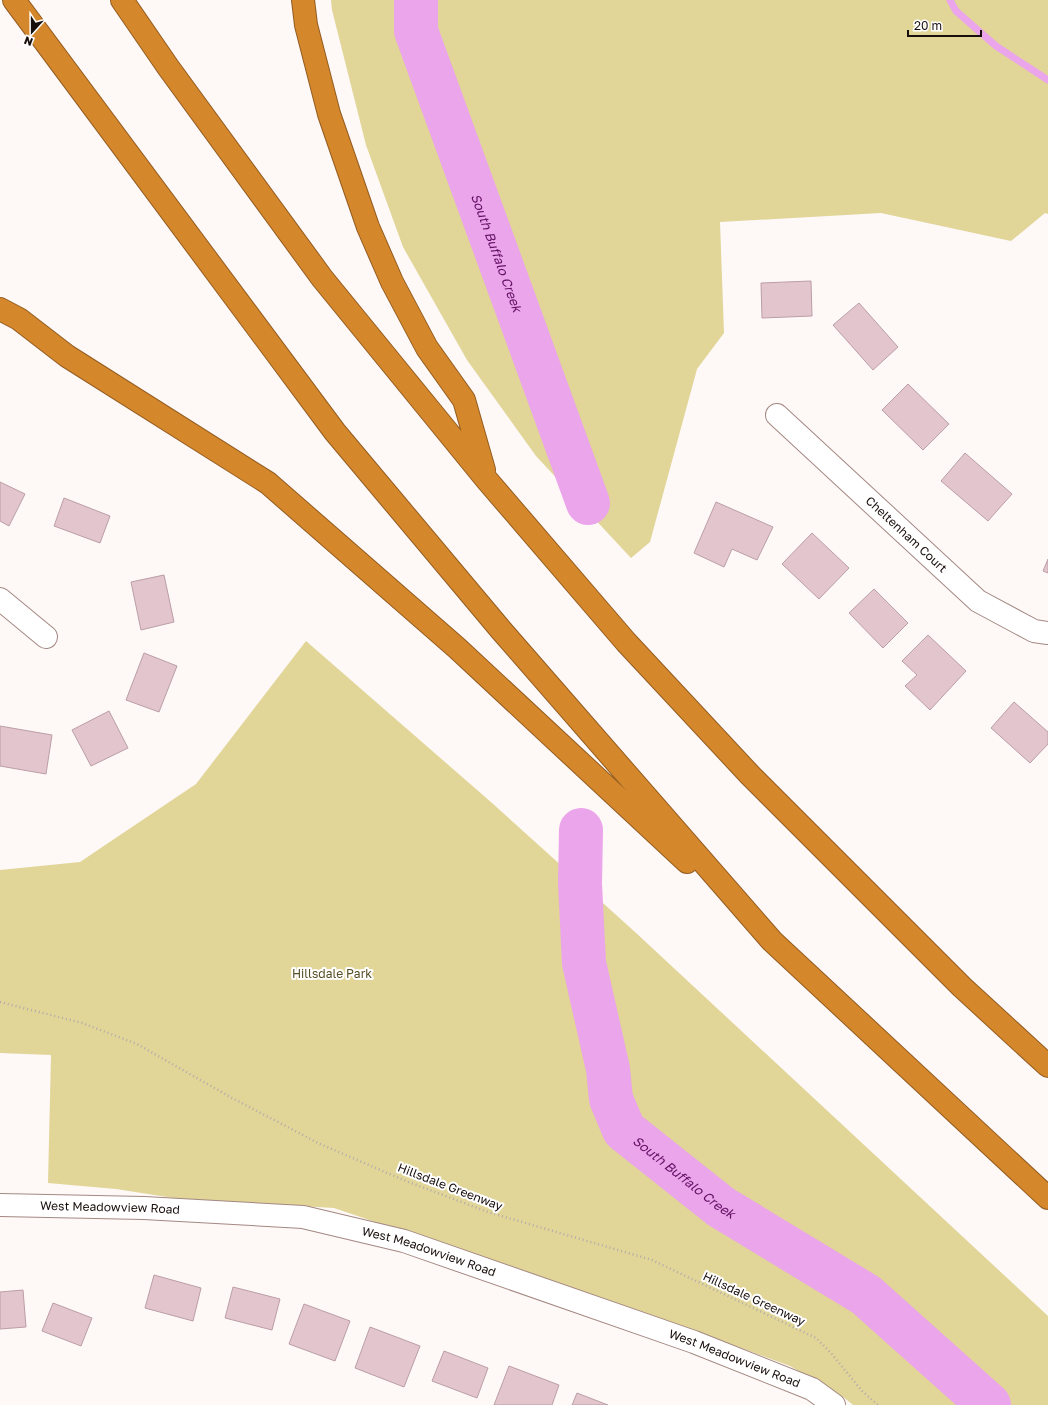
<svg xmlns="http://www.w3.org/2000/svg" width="1048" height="1405" font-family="'Golos Text',sans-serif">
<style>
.green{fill:#e1d598}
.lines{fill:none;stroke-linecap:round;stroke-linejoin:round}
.stream{stroke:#eba5ea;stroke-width:7}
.river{stroke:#eba5ea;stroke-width:44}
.building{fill:#e3c5cd;stroke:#bb9ea6}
.minor-casing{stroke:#a48882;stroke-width:24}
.highway-casing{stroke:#935d21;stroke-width:24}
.path{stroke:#b3acaa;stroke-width:2.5;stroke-dasharray:1 3;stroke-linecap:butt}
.minor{stroke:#fff;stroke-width:22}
.highway{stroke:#d5872c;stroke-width:22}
.labels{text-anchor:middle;stroke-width:4;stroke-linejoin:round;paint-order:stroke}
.street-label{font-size:12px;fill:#180e0c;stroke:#fff}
.park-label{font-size:12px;fill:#574f26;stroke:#fff}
.water-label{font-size:13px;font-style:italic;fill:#631065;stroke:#fff}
</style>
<rect width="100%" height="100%" fill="#fef8f7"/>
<!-- green -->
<path class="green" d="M331 0H1048V214L1045 213 1011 241 881 213 720 222 724 333 697 369 650 542 631 558 536 456 467 360 403 247 366 145 332 10Z
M306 641 492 803 635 932 1048 1316V1405H853L842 1396 790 1366 684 1327 334 1208 180 1199 116 1189 48 1183 51 1055 0 1053V870L80 862 196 784Z"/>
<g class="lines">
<!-- stream -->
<path class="stream" d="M950 0 956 11 996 46 1048 80"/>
<!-- river -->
<g class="river">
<path id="s1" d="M416 0V31L588 503"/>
<path id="s2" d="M581 830 580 884 584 963 608 1069 611 1099 624 1130 721 1207 866 1295 989 1405"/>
</g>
</g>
<!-- building -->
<path class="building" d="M811 281 812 316 762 318 761 283Z
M859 303 898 347 873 370 833 325Z
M908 384 949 424 923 450 882 410Z
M965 453 1012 494 988 521 941 481Z
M0 482 25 494 9 526 0 521Z
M64 498 110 516 100 543 54 526Z
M716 502 773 527 757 560 732 549 724 567 694 553Z
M812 533 849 568 819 599 782 564Z
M1048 559V573L1043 571Z
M164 575 174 622 141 630 131 582Z
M874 589 908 623 883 648 849 613Z
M928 635 966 671 930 710 905 686 917 675 902 661Z
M144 653 177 666 159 712 126 700Z
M1014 702 1048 732V744L1030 763 991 728Z
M109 711 128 748 91 766 72 730Z
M0 726 52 735 46 774 0 766Z
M154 1275 201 1288 193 1321 145 1308Z
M233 1287 280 1299 272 1330 225 1318Z
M23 1290 26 1327 0 1329V1292Z
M53 1303 92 1318 81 1346 42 1331Z
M304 1304 350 1321 335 1361 289 1344Z
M370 1327 420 1346 404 1387 355 1368Z
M444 1351 488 1368 477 1398 432 1381Z
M509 1366 559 1385 552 1405H494Z
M577 1393 608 1405H572Z"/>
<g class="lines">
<!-- minor casing -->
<g class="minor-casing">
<g id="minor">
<path id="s3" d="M777 415 978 601 1034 631 1048 633"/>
<path d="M0 599 46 637"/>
<path id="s4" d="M0 1205 144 1208 303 1217 404 1241 694 1342 812 1389 834 1405"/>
</g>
</g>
<!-- highway casing -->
<g class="highway-casing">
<path id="highway" d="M14 0 335 432 501 630 772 941 1048 1198
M122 0 168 67 322 278 486 479 626 642 750 775 962 987 1048 1066
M303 0 306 25 329 114 368 227 392 282 427 348 464 400 484 470
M0 309 19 319 67 356 268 483 457 648 687 862"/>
</g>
<!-- path -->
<path class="path" d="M0 1002 82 1023 137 1044 232 1098 320 1144 406 1181 488 1212 652 1260 816 1338 831 1353 862 1391 878 1405"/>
<!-- minor -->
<use href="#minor" class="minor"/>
<!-- highway -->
<use href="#highway" class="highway"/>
</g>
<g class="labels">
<!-- street labels -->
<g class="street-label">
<text dy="4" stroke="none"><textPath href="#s3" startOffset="176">Cheltenham Court</textPath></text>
<text transform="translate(450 1187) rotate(21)" y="4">Hillsdale Greenway</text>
<text dy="4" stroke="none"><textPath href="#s4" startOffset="110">West Meadowview Road</textPath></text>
<text dy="4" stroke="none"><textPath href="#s4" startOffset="434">West Meadowview Road</textPath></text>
<text transform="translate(754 1299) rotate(25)" y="4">Hillsdale Greenway</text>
<text dy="4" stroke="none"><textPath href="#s4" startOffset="758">West Meadowview Road</textPath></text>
</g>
<!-- park labels -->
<g class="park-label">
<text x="332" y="978">Hillsdale Park</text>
</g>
<!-- water labels -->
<g class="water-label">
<text dy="5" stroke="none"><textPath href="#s1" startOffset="267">South Buffalo Creek</textPath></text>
<text dy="5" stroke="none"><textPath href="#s2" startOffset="382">South Buffalo Creek</textPath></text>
</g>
</g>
<!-- north arrow -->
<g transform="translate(32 32) rotate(201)" stroke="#ffffff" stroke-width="3" paint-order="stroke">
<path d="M0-3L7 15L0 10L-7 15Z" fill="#180e0c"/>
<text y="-6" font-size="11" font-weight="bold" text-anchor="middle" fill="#180e0c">N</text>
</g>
<!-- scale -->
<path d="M908 30v6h73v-6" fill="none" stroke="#180e0c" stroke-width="2"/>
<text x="914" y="30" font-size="12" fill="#180e0c" stroke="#ffffff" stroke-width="3" paint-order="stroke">20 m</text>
</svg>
